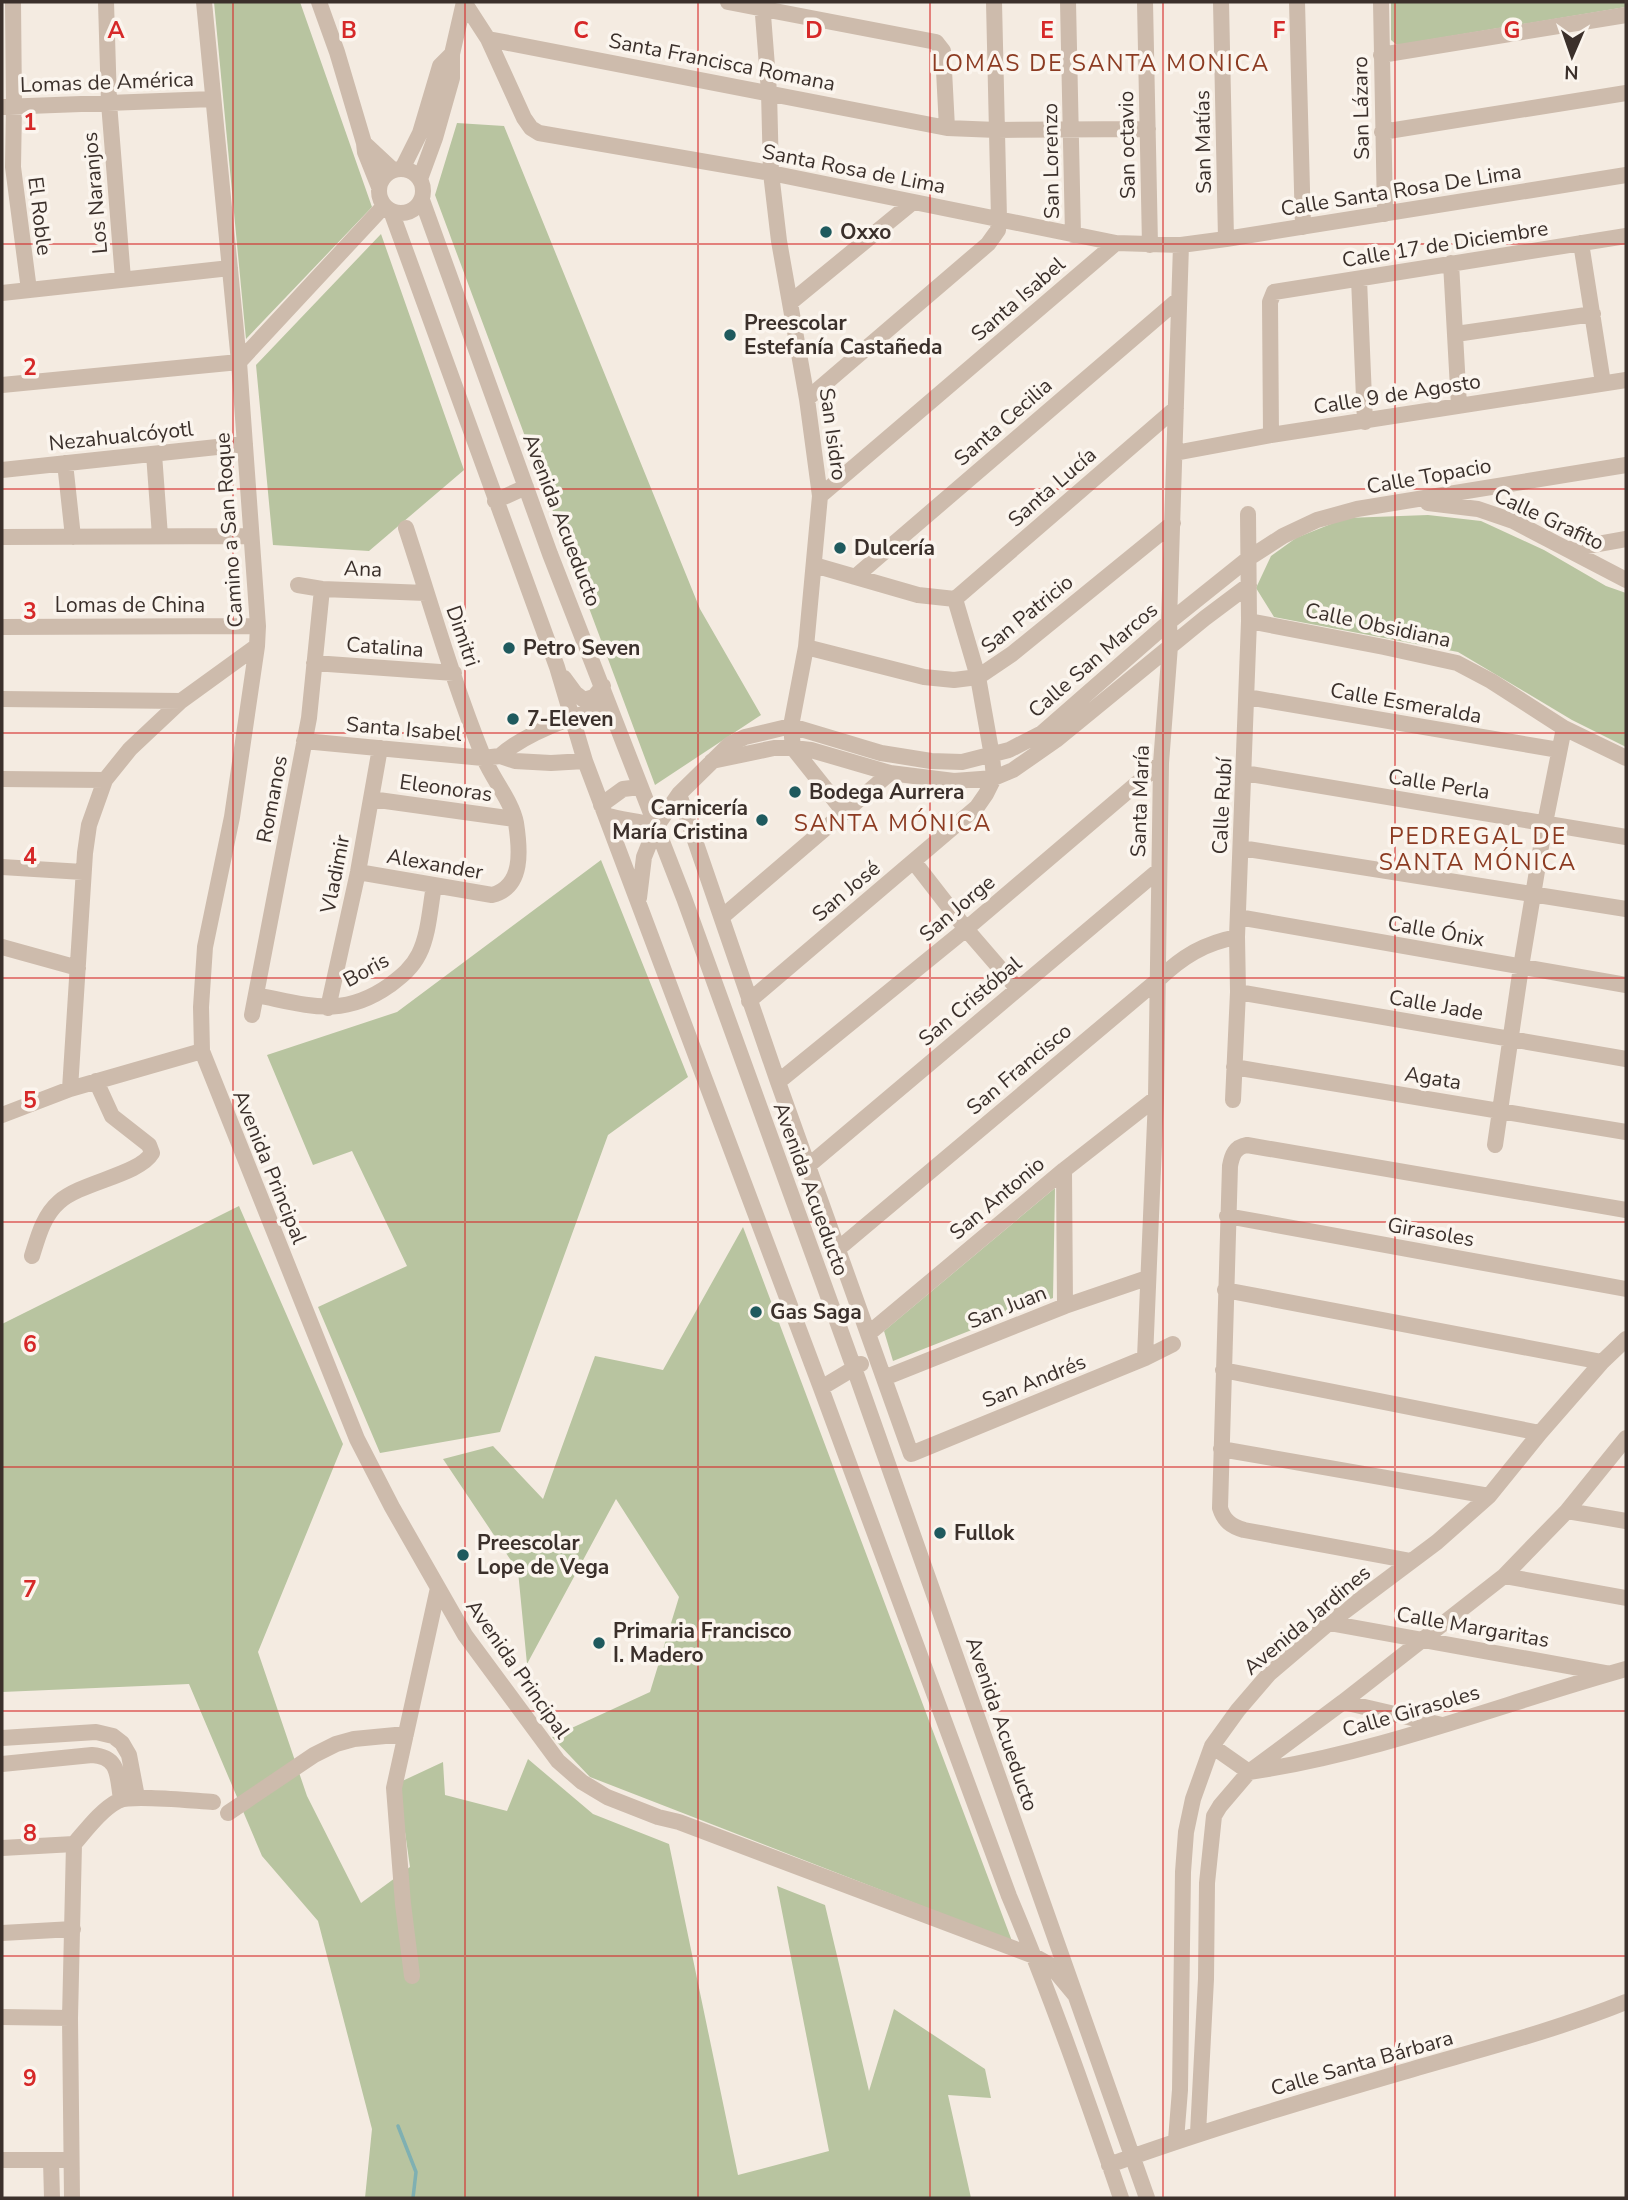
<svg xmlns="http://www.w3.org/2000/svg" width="1628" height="2200" font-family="'Nunito Sans',sans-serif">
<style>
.green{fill:#b8c4a0}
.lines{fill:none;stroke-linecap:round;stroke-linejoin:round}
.stream{stroke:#7fb0b2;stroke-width:3.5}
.minor{stroke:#cdbbac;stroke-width:16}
.grid{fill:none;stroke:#d62828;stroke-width:2;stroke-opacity:0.55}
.poi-dot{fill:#1f5a5e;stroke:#fbf5ee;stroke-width:2.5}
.labels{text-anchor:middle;stroke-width:7;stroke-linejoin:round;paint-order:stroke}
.street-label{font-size:21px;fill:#3b302b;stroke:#fbf5ee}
.poi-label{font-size:21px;font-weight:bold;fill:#3b302b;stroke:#fbf5ee;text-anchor:start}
.neighbourhood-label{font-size:23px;letter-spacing:2px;fill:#8c3b22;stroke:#fbf5ee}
.grid-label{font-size:23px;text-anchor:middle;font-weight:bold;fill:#d62828;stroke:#fbf5ee;stroke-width:7;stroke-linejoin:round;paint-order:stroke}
</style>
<rect width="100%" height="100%" fill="#f4ebe1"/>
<!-- green -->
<path class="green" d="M214 2H300L372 207 246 339Z
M1391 2H1626V7L1397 45 1391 40Z
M457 123 504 126 700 609 761 715 655 785 435 195Z
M381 234 464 470 369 551 273 545 256 365Z
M1428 515 1481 521 1544 550 1606 586 1626 593V747L1572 720 1458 652 1274 617 1256 588 1271 556 1296 538 1346 518Z
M601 860 688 1077 608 1135 500 1432 380 1453 318 1307 407 1266 352 1151 313 1165 267 1055 397 1012Z
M1055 1188 1053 1298 893 1361 884 1331Z
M239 1206 343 1444 258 1652 307 1796 361 1903 410 1867 398 1783 443 1762 445 1795 507 1811 528 1759 593 1814 669 1844 738 2175 829 2151 777 1886 825 1905 869 2091 894 2009 985 2069 991 2098 948 2095 971 2198H365L372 2129 318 1921 262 1856 189 1684 2 1692V1324Z
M743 1227 1012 1941 590 1777 552 1737 650 1692 679 1597 616 1499 527 1664 518 1571 443 1459 493 1446 543 1499 595 1356 663 1370Z"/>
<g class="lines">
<!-- stream -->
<path class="stream" d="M398 2126 416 2172 413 2198"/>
<!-- minor -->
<path class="minor" d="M13 2 14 106 13 167 29 290
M106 2 109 103 123 279
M204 2 239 362 258 626 257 646 232 817 205 947 201 1007 202 1051 357 1439 392 1507 465 1635 558 1761 582 1782 607 1797 658 1817 679 1822 1034 1956 1050 1965 1075 1995
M319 2 337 52 364 143 365 152 379 187
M464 2 488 39 524 118 531 128 539 133 771 173 1116 243 1181 245 1226 239 1626 175
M728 2 936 42 943 51 947 128
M762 2 769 92 771 173 779 241 807 399 820 496 806 647 791 726 793 748 844 812
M1068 2 1073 235
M1145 2 1150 245
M1221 2 1226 239
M1297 2 1303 227
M1381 2 1385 214
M488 39 947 128 997 130 1148 129
M1381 55 1626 15
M2 107 213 99
M1382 132 1626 93
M364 143 393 170
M379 191a22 22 0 1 1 44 0a22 22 0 1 1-44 0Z
M402 169 420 133 440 66 452 54
M420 179 435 138 452 78V54L464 2
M422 200 550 554 684 898 854 1368 1147 2198
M391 211 557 667 585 761 821 1388 1009 1896C1051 1995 1086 2096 1121 2198
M1581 243 1603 383
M1451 263 1459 406
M1359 279 1365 422
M2 293 230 268
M791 302 913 202
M1456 334 1593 314
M239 362 384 206
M2 385 239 362
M807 399 988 244 998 230 999 219 994 2
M1271 435 1270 302 1274 292 1626 236
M1175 453 1271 435 1626 380
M154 454 160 536
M65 463 73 537
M2 470 245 444
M820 496 1116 243
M495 501 526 487
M1428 503 1478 509 1513 521 1626 580
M2 537 251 536
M1570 549 1626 539
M814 565 918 595 955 599
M855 577 1179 299
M298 585 322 589 426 593
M955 599 1176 408
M1249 621 1384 647 1457 663 1491 681 1564 728 1626 758
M2 627 258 626
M806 647 924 677 954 680 978 677 1012 654 1173 523
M314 663 454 673
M564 678 575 693 584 700 594 697 603 686
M1247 697 1559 750
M2 699 181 701
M304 741 483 758 500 756 515 761 551 763 585 761
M500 756C525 733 576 715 609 706
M712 761 774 748H793L811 750 890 773 954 781 994 778 1013 770 1056 740 1205 618 1249 585
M1244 773 1626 837
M2 779 105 780
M679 794 778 1082 911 1454 1145 1358 1173 1344
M371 799 515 819
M601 805 623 789 640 787
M606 815C623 821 640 820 656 827
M1241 848 1626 909
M914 862 966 929 1017 988
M2 867 83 872
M358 872 492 895C524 887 520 849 516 823 512 801 491 777 483 756 453 682 431 604 406 528
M639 898 644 857 656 827 679 794 730 744 745 737 791 726 881 753 931 761 962 762 1009 750 1042 733 1169 622 1249 558 1283 536 1317 520 1357 509 1626 465
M722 917 890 773
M1238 917 1626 985
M2 947 78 968
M1238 992 1626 1059
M256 995C308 1005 342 1019 390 985 402 976 412 968 419 954 429 934 430 907 434 886
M749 1001 977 807 986 794 994 778 992 756 978 677 955 599
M328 1008 358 872 380 748
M252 1015 309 718 322 589
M1234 1067 1626 1132
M778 1082 966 929 1161 763
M70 1089 85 853 89 825 105 780 130 749 181 701 257 646
M1233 1100 1238 992 1237 937 1249 621 1248 514
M2 1115 70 1089 202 1051
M1495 1145 1521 967 1545 823 1564 728
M808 1166 1159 870
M1064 1170 1065 1306
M1227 1216 1626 1289
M838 1249 1159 979C1182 957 1204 943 1237 937
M32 1256C38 1237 43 1216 59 1202 81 1182 139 1175 152 1153L149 1145 112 1116 96 1081
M1225 1290 1602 1362
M868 1334 1064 1170 1156 1098
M1145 1358 1156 1098 1161 763 1170 646 1169 622 1181 245
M1223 1370 1540 1433
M884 1378 1065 1306 1147 1278
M821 1388 861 1364
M1221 1449 1489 1496
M1567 1511 1626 1521
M1411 1561 1244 1530C1231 1526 1224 1521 1220 1508L1230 1166C1232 1155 1235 1147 1247 1145L1626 1210
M1504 1576 1626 1598
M1329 1623 1606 1673
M1343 1702 1442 1725
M2 1738 96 1732 113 1736 122 1743 129 1755 137 1797
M1212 1746 1249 1772C1378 1753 1501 1704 1626 1669
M2 1764 92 1755C120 1757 117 1776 121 1799
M228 1813 314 1755 336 1744 354 1739 406 1734
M74 1844C87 1829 101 1810 118 1801 130 1794 194 1801 213 1802
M2 1848 74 1844
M2 1933 73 1929
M412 1976 403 1904 394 1788 438 1588
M2 2017 70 2018
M1198 2133 1206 1979 1207 1883 1214 1816 1220 1806 1249 1772 1343 1702 1504 1576 1567 1511 1626 1438
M1176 2140 1180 2090 1183 1872 1186 1832 1193 1799 1212 1746 1238 1710 1269 1674 1329 1623 1437 1542 1489 1496 1540 1433 1602 1362 1626 1339
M2 2160H71
M51 2160 52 2198
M1109 2165C1206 2130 1304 2101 1403 2072 1478 2050 1554 2031 1626 2002
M72 2198 70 2018 74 1844"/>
</g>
<!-- grid -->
<path class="grid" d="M233 2V2198M465 2V2198M698 2V2198M930 2V2198M1163 2V2198M1395 2V2198M2 244H1626M2 489H1626M2 733H1626M2 978H1626M2 1222H1626M2 1467H1626M2 1711H1626M2 1956H1626"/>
<!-- markers -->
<g class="poi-dot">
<circle cx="826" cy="232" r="7"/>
<circle cx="730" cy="335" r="7"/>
<circle cx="840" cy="548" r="7"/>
<circle cx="509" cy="648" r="7"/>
<circle cx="513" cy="719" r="7"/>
<circle cx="795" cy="792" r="7"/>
<circle cx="762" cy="820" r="7"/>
<circle cx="756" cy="1312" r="7"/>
<circle cx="940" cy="1533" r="7"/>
<circle cx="463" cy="1555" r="7"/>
<circle cx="599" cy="1643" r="7"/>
</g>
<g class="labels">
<!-- street labels -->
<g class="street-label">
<text transform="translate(722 62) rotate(11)" y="7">Santa Francisca Romana</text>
<text transform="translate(107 82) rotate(-2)" y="7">Lomas de América</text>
<text transform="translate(1361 108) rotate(-91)" y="7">San Lázaro</text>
<text transform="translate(1203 142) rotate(-91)" y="7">San Matías</text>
<text transform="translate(1127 145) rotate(-91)" y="7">San octavio</text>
<text transform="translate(1051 161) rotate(-91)" y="7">San Lorenzo</text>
<text transform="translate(854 169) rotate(11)" y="7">Santa Rosa de Lima</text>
<text transform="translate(1401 190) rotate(-9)" y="7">Calle Santa Rosa De Lima</text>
<text transform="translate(95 193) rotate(-95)" y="7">Los Naranjos</text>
<text transform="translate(40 216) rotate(83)" y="7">El Roble</text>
<text transform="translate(1445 244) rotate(-9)" y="7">Calle 17 de Diciembre</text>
<text transform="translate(1018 299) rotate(-41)" y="7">Santa Isabel</text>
<text transform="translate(1397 394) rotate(-9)" y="7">Calle 9 de Agosto</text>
<text transform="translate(1003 422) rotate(-41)" y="7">Santa Cecilia</text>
<text transform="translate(833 434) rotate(82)" y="7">San Isidro</text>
<text transform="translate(121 436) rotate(-6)" y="7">Nezahualcóyotl</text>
<text transform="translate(1429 476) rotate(-10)" y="7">Calle Topacio</text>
<text transform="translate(1052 487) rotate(-41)" y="7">Santa Lucía</text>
<text transform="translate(1549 519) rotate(25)" y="7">Calle Grafito</text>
<text transform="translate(562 520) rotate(69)" y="7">Avenida Acueducto</text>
<text transform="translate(229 530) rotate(-94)" y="7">Camino a San Roque</text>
<text transform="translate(363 569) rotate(2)" y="7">Ana</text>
<text x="130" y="612">Lomas de China</text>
<text transform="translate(1027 614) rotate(-39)" y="7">San Patricio</text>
<text transform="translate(1378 625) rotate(12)" y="7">Calle Obsidiana</text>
<text transform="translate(463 636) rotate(71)" y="7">Dimitri</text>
<text transform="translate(385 647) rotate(4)" y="7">Catalina</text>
<text transform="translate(1093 660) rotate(-41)" y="7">Calle San Marcos</text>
<text transform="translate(1406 703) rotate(10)" y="7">Calle Esmeralda</text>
<text transform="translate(404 729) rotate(5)" y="7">Santa Isabel</text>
<text transform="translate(1439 784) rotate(9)" y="7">Calle Perla</text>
<text transform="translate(446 788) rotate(8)" y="7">Eleonoras</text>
<text transform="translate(272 799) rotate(-79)" y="7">Romanos</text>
<text transform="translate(1140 801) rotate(-88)" y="7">Santa María</text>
<text transform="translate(1222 806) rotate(-87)" y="7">Calle Rubí</text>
<text transform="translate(435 864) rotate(10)" y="7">Alexander</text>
<text transform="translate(335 874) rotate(-79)" y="7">Vladimir</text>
<text transform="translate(846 891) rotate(-40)" y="7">San José</text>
<text transform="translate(957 908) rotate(-40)" y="7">San Jorge</text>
<text transform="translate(1436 931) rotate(10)" y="7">Calle Ónix</text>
<text transform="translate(366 970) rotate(-29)" y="7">Boris</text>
<text transform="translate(970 1001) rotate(-40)" y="7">San Cristóbal</text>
<text transform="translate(1436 1005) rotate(10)" y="7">Calle Jade</text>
<text transform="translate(1019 1069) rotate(-40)" y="7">San Francisco</text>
<text transform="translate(1433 1078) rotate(9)" y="7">Agata</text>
<text transform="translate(270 1167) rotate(68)" y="7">Avenida Principal</text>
<text transform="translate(811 1189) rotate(70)" y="7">Avenida Acueducto</text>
<text transform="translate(997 1198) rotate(-40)" y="7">San Antonio</text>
<text transform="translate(1431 1232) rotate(10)" y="7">Girasoles</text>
<text transform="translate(1007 1307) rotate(-22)" y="7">San Juan</text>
<text transform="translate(1034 1381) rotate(-22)" y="7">San Andrés</text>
<text transform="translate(1307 1620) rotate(-40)" y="7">Avenida Jardines</text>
<text transform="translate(1473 1627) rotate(10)" y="7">Calle Margaritas</text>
<text transform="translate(518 1669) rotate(55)" y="7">Avenida Principal</text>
<text transform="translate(1411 1711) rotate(-16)" y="7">Calle Girasoles</text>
<text transform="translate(1002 1724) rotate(71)" y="7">Avenida Acueducto</text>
<text transform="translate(1362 2063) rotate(-16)" y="7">Calle Santa Bárbara</text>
</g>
<!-- poi labels -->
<g class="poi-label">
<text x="840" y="239">Oxxo</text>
<text x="744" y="330">Preescolar<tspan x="744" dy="24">Estefanía Castañeda</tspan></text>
<text x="854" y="555">Dulcería</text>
<text x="523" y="655">Petro Seven</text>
<text x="527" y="726">7-Eleven</text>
<text x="809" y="799">Bodega Aurrera</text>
<text x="748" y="815" text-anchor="end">Carnicería<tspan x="748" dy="24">María Cristina</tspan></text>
<text x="770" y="1319">Gas Saga</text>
<text x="954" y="1540">Fullok</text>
<text x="477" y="1550">Preescolar<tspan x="477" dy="24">Lope de Vega</tspan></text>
<text x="613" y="1638">Primaria Francisco<tspan x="613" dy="24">I. Madero</tspan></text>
</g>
<!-- neighbourhood labels -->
<g class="neighbourhood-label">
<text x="1101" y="71">LOMAS DE SANTA MONICA</text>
<text x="893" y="831">SANTA MÓNICA</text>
<text x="1478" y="844">PEDREGAL DE<tspan x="1478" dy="26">SANTA MÓNICA</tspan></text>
</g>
</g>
<g class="grid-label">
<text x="116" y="38">A</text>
<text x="349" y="38">B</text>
<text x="581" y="38">C</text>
<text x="814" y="38">D</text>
<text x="1047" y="38">E</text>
<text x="1279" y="38">F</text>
<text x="1512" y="38">G</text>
<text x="30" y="130">1</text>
<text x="30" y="375">2</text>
<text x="30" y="619">3</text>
<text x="30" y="864">4</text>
<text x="30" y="1108">5</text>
<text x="30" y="1352">6</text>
<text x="30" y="1597">7</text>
<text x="30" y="1841">8</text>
<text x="30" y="2086">9</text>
</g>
<!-- border -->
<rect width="1628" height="2200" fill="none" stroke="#3b302b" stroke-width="7"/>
<!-- north arrow -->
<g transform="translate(1572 56) rotate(182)" stroke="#fbf5ee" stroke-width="5" paint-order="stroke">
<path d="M0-5L12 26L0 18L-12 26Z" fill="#3b302b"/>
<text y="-10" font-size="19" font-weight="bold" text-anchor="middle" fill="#3b302b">N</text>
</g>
</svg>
